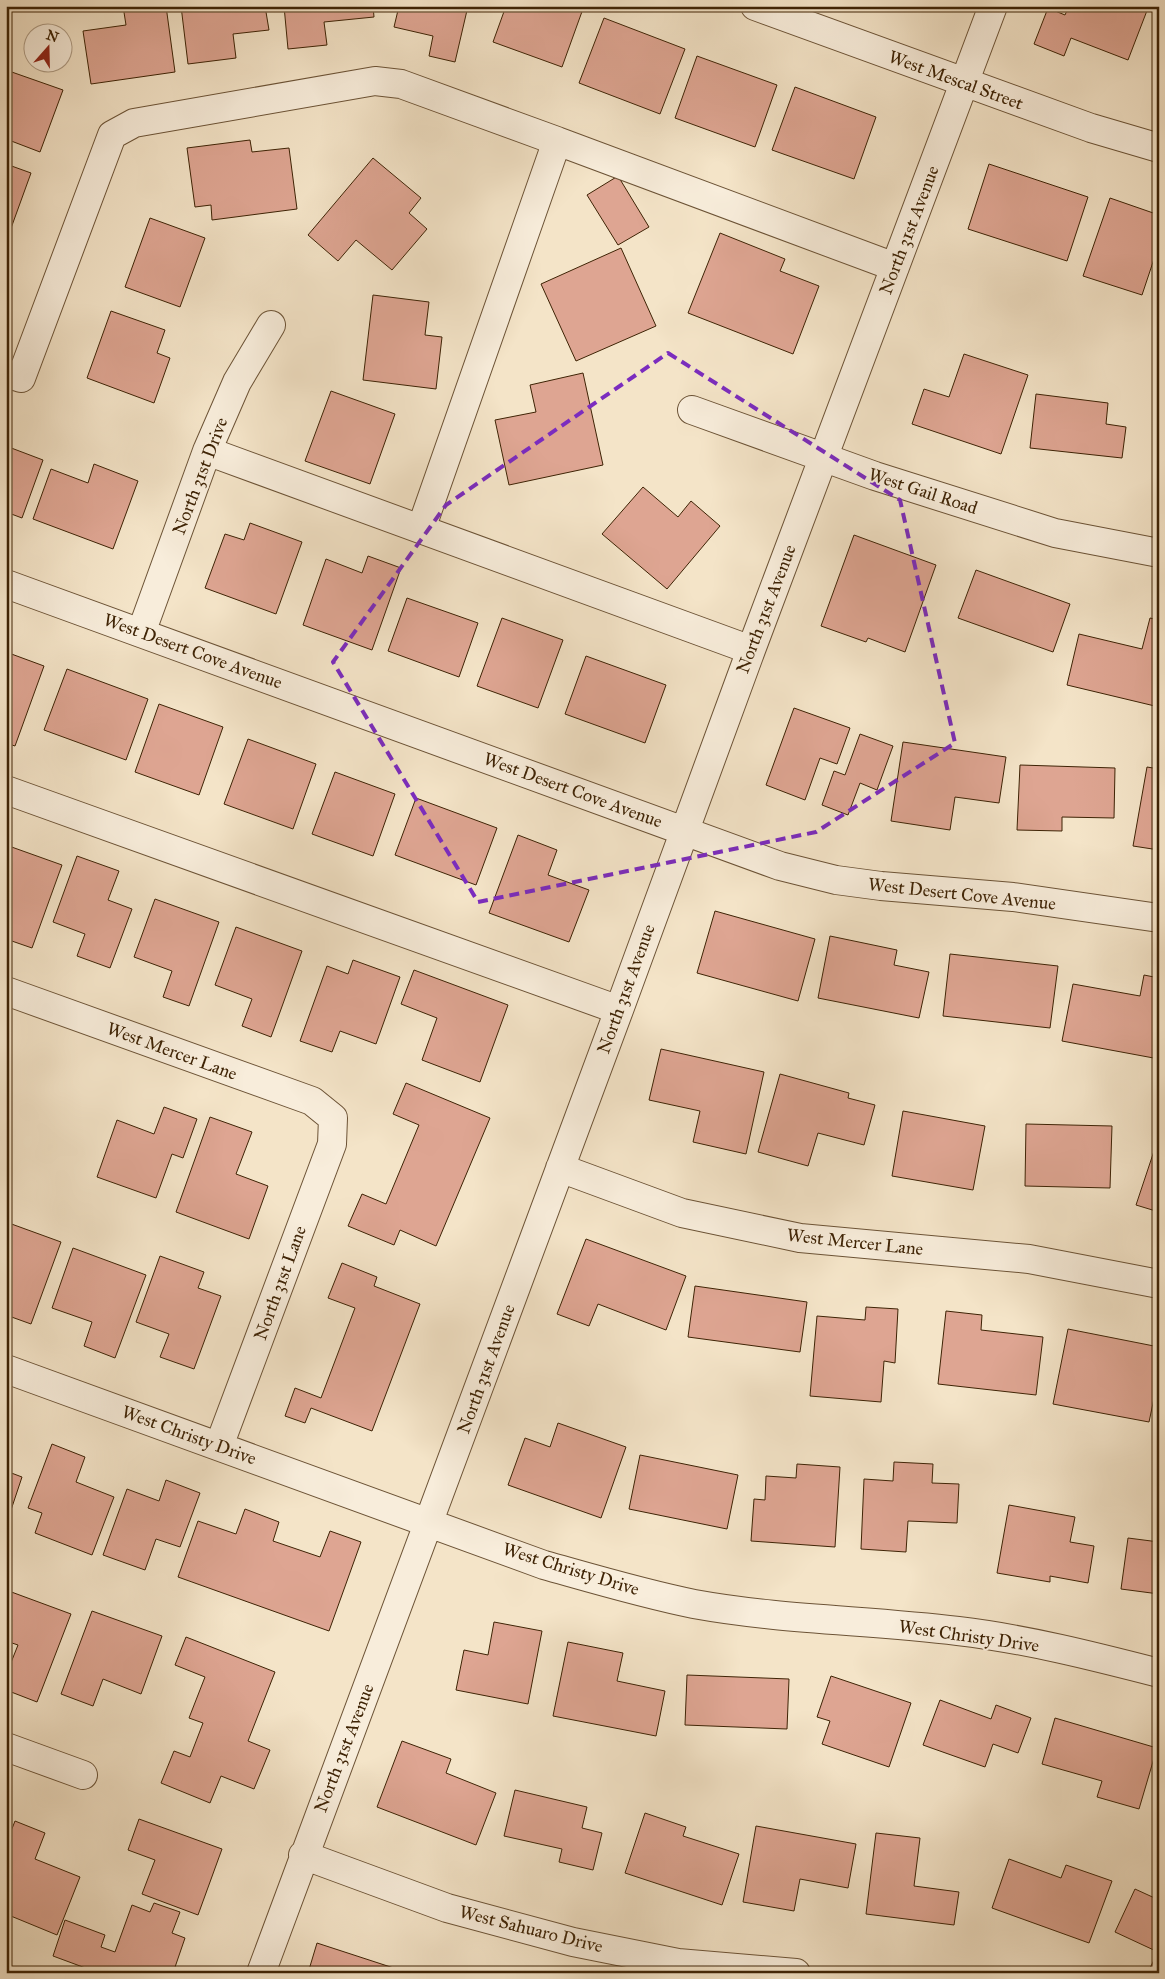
<svg xmlns="http://www.w3.org/2000/svg" width="1165" height="1979" font-family="'IM FELL Great Primer',serif">
<style>
.building{fill:#dea592;stroke:#3e2305}
.lines{fill:none;stroke-linecap:round;stroke-linejoin:round}
.minor-casing{stroke:#6c5336;stroke-width:30}
.minor{stroke:#f8eddb;stroke-width:28}
.marked{fill:none;stroke:#7b2cbf;stroke-width:4;stroke-dasharray:10 6;stroke-linejoin:round}
.labels{text-anchor:middle;stroke-width:4;stroke-linejoin:round;paint-order:stroke}
.street-label{font-size:18px;fill:#3e2305;stroke:#f8eddb}
</style>
<rect width="100%" height="100%" fill="#f4e4c8"/>
<filter id="stains"><feTurbulence type="fractalNoise" baseFrequency=".004" numOctaves="4"/><feColorMatrix values="0 0 0 0 .2 0 0 0 0 .09 0 0 0 0 .02 0 0 0 .5 -.17"/></filter>
<radialGradient id="worn" r=".72"><stop offset=".6" stop-color="#630" stop-opacity="0"/><stop offset="1" stop-color="#630" stop-opacity=".3"/></radialGradient>
<!-- building -->
<path class="building" d="M123 6H166L175 72 91 84 83 31 126 25Z
M181 6H265L269 30 233 34 236 58 188 64Z
M284 6H373L374 17 324 22 327 45 288 49Z
M399 6H468L455 62 429 56 433 36 394 27Z
M506 6H584L562 67 493 42Z
M1069 6H1144L1148 8 1128 60 1071 38 1064 56 1034 44 1048 8 1065 15Z
M604 18 685 49 660 114 579 83Z
M697 56 777 85 755 147 675 118Z
M6 70 63 90 40 152 6 139Z
M795 87 876 117 854 179 772 150Z
M250 140 252 152 289 148 297 209 212 220 211 205 195 207 187 148Z
M373 158 421 198 409 213 427 229 392 270 356 240 338 261 308 235Z
M6 164 31 173 6 242Z
M989 164 1088 197 1067 261 968 229Z
M618 176 649 227 618 245 587 195Z
M1110 198 1159 215V251L1157 250 1142 295 1083 276Z
M150 218 205 238 180 307 125 287Z
M720 233 785 259 780 271 819 286 793 354 688 313Z
M621 248 656 326 576 361 541 284Z
M373 295 429 302 425 335 442 337 436 389 363 380Z
M111 311 165 330 157 353 170 358 154 403 87 378Z
M964 354 1028 375 1001 454 912 424 924 389 949 397Z
M583 373 603 465 509 485 495 420 536 412 530 385Z
M331 391 395 414 370 484 305 461Z
M1036 394 1108 403 1106 424 1126 427 1122 458 1030 448Z
M6 446 43 460 22 518 6 512Z
M94 464 138 481 113 549 33 519 51 469 88 483Z
M643 487 678 517 691 501 720 526 667 589 602 534Z
M250 523 302 542 276 614 205 588 225 534 244 540Z
M854 535 936 565 905 652 868 638 866 642 821 626Z
M368 556 401 568 372 650 303 625 326 559 362 573Z
M976 570 1070 604 1053 652 958 618Z
M407 598 478 623 459 677 388 651Z
M502 618 563 640 538 708 477 686Z
M1150 618 1159 620V707L1067 685 1079 634 1142 649Z
M6 652 44 666 15 746 6 743Z
M586 656 666 685 645 743 565 714Z
M67 669 148 699 126 760 44 730Z
M159 704 223 727 199 795 135 772Z
M794 708 850 728 837 764 820 758 805 800 766 785Z
M860 734 893 746 877 790 860 783 848 815 822 805 834 771 845 775Z
M248 739 316 764 293 829 224 804Z
M903 742 1006 757 999 803 955 797 950 830 891 821Z
M1020 765 1115 768 1114 818 1062 817V831L1017 830Z
M1147 767 1159 769V850L1133 846Z
M335 772 395 794 373 856 312 834Z
M416 798 497 828 476 885 395 855Z
M518 835 557 850 548 875 589 890 569 942 489 913Z
M6 845 62 865 32 948 6 939V924L11 911 6 909Z
M77 856 119 871 108 900 132 909 110 968 77 956 85 934 53 922Z
M155 899 219 922 189 1006 163 997 172 971 134 957Z
M715 911 815 939 798 1001 697 973Z
M236 927 302 951 271 1037 242 1026 252 999 215 985Z
M830 936 897 950 894 965 929 972 919 1018 818 998Z
M950 954 1058 966 1050 1028 943 1016Z
M353 960 400 977 376 1044 340 1031 332 1052 300 1041 327 966 348 974Z
M414 970 508 1005 480 1082 422 1060 437 1018 401 1004Z
M1144 975 1159 978V1059L1062 1041 1073 984 1140 996Z
M661 1049 764 1072 746 1154 693 1142 700 1111 649 1100Z
M780 1074 849 1093 848 1098 875 1105 864 1145 818 1133 808 1166 758 1152Z
M406 1083 490 1118 436 1246 400 1230 394 1245 348 1226 362 1194 386 1204 419 1125 393 1114Z
M164 1107 197 1119 183 1158 172 1154 156 1198 97 1177 117 1120 154 1134Z
M903 1111 985 1126 973 1190 892 1176Z
M210 1117 252 1132 236 1174 268 1186 249 1239 176 1212Z
M1026 1124 1112 1126 1110 1188 1025 1186Z
M1155 1148 1159 1149V1212L1136 1205Z
M6 1222 61 1242 31 1324 6 1315V1293L8 1287 6 1286Z
M586 1239 686 1276 666 1330 598 1304 589 1326 557 1314Z
M73 1248 146 1275 115 1358 84 1346 92 1322 52 1308Z
M160 1256 204 1272 198 1288 221 1296 194 1369 160 1357 169 1334 136 1322Z
M342 1263 377 1277 374 1286 420 1304 372 1431 311 1408 305 1423 285 1416 295 1388 321 1398 355 1308 328 1298Z
M695 1286 807 1302 800 1352 688 1337Z
M866 1307 898 1309 895 1363 884 1361 881 1402 810 1396 817 1316 865 1320Z
M946 1311 982 1315 981 1330 1043 1337 1036 1395 938 1384Z
M1068 1329 1159 1347V1375L1149 1422 1053 1404Z
M558 1423 626 1447 601 1518 508 1485 525 1438 550 1447Z
M52 1444 85 1457 76 1482 114 1497 92 1555 35 1533 42 1513 28 1508Z
M640 1455 738 1475 727 1529 629 1509Z
M894 1462 933 1464 932 1483 959 1484 957 1523 908 1521 906 1552 861 1549 864 1479 893 1481Z
M797 1464 840 1467 835 1547 751 1541 754 1499 765 1500 766 1476 796 1478Z
M6 1471 22 1477 6 1525Z
M166 1480 200 1493 180 1547 156 1539 145 1570 103 1555 127 1489 159 1501Z
M1009 1505 1075 1517 1070 1542 1094 1546 1088 1583 1050 1576V1582L997 1573Z
M245 1509 279 1522 273 1541 320 1557 330 1531 361 1542 329 1631 178 1577 198 1521 236 1534Z
M1128 1538 1159 1542V1594L1121 1589Z
M6 1590 71 1614 37 1702 6 1690V1675L18 1645 6 1641Z
M92 1611 162 1636 141 1694 103 1679 93 1706 61 1694Z
M494 1622 542 1631 528 1704 456 1690 464 1650 488 1655Z
M186 1637 275 1672 248 1741 270 1750 254 1789 221 1776 210 1803 161 1783 174 1751 190 1757 203 1723 189 1718 205 1677 175 1665Z
M568 1642 623 1653 617 1681 665 1691 656 1736 553 1716Z
M687 1675 789 1679 787 1729 685 1725Z
M831 1676 911 1703 889 1767 822 1744 830 1721 817 1717Z
M940 1700 991 1719 996 1705 1031 1718 1018 1753 993 1744 985 1767 923 1745Z
M1055 1718 1157 1748 1139 1809 1097 1797 1102 1781 1042 1764Z
M402 1741 451 1759 446 1773 496 1793 476 1845 377 1807Z
M515 1790 587 1807 582 1828 602 1833 593 1870 559 1862 562 1849 504 1836Z
M645 1813 686 1827 683 1836 739 1854 722 1905 625 1873Z
M139 1819 222 1849 198 1915 142 1894 155 1860 128 1850Z
M15 1821 45 1833 35 1859 80 1877 57 1935 6 1914V1844Z
M756 1826 856 1844 848 1888 800 1879 794 1911 743 1902Z
M876 1833 920 1838 914 1886 959 1892 954 1925 866 1914Z
M1009 1859 1061 1878 1066 1865 1112 1881 1089 1943 992 1908Z
M1135 1889 1159 1900V1973L1148 1972 1158 1952 1115 1932Z
M154 1903 180 1912 172 1933 185 1938 173 1973H99L53 1956 65 1920 105 1935 101 1947 115 1952 132 1905 150 1912Z
M317 1943 409 1973H308Z"/>
<g class="lines">
<!-- minor casing -->
<g class="minor-casing">
<path id="minor" d="M755 6 1091 128 1159 148
M557 141 895 267
M6 373 21 378 112 135 134 123 375 81 401 84 557 141 421 529
M692 410 875 476 1055 533 1159 553
M207 451 751 650
M6 584 780 866 836 880 881 886 1013 897 1159 918
M141 633 207 451 237 382 271 325
M6 790 619 1010
M6 991 312 1101 333 1118 332 1144 219 1446
M560 1168 682 1213 800 1238 1029 1259 1159 1284
M6 1369 544 1565C594 1579 644 1594 694 1604 782 1620 870 1620 958 1631 1026 1639 1093 1656 1159 1673
M6 1747 83 1775
M303 1855 447 1908 573 1942 678 1963 796 1973
M261 1973 619 1010 751 650 993 6"/>
</g>
<!-- minor -->
<use href="#minor" class="minor"/>
</g>
<!-- marked area -->
<path class="marked" d="M668 353 900 500 955 743 816 832 478 902 333 662 446 505Z"/>
<g class="labels">
<!-- street labels -->
<g class="street-label">
<text transform="translate(956 80) rotate(20)" y="6">West Mescal Street</text>
<text transform="translate(909 230) rotate(-69)" y="6">North 31st Avenue</text>
<text transform="translate(200 476) rotate(-69)" y="6">North 31st Drive</text>
<text transform="translate(923 491) rotate(18)" y="6">West Gail Road</text>
<text transform="translate(766 609) rotate(-69)" y="6">North 31st Avenue</text>
<text transform="translate(193 651) rotate(20)" y="6">West Desert Cove Avenue</text>
<text transform="translate(573 790) rotate(20)" y="6">West Desert Cove Avenue</text>
<text transform="translate(962 894) rotate(6)" y="6">West Desert Cove Avenue</text>
<text transform="translate(626 989) rotate(-70)" y="6">North 31st Avenue</text>
<text transform="translate(172 1051) rotate(20)" y="6">West Mercer Lane</text>
<text transform="translate(855 1242) rotate(6)" y="6">West Mercer Lane</text>
<text transform="translate(280 1283) rotate(-70)" y="6">North 31st Lane</text>
<text transform="translate(486 1369) rotate(-70)" y="6">North 31st Avenue</text>
<text transform="translate(189 1435) rotate(20)" y="6">West Christy Drive</text>
<text transform="translate(571 1569) rotate(17)" y="6">West Christy Drive</text>
<text transform="translate(969 1636) rotate(8)" y="6">West Christy Drive</text>
<text transform="translate(344 1748) rotate(-69)" y="6">North 31st Avenue</text>
<text transform="translate(531 1929) rotate(14)" y="6">West Sahuaro Drive</text>
</g>
</g>
<!-- margin -->
<rect width="1165" height="1979" fill="none" stroke="#f4e4c8" stroke-width="25"/>
<rect x="8" y="8" width="1150" height="1964" fill="none" stroke="#3e2305" stroke-width="2.5"/>
<rect x="12" y="12" width="1140" height="1954" fill="none" stroke="#3e2305"/>
<!-- north arrow -->
<g transform="translate(48 48) rotate(20)"><circle r="24" fill="#f8eddb" stroke="#ae9c85"/>
<path d="M0-4L9 19L0 12L-9 19Z" fill="#8f2418"/>
<text y="-8" font-size="14" font-weight="bold" text-anchor="middle" fill="#3e2305">N</text>
</g>
<rect width="100%" height="100%" filter="url(#stains)"/>
<rect width="100%" height="100%" fill="url(#worn)"/>
</svg>
